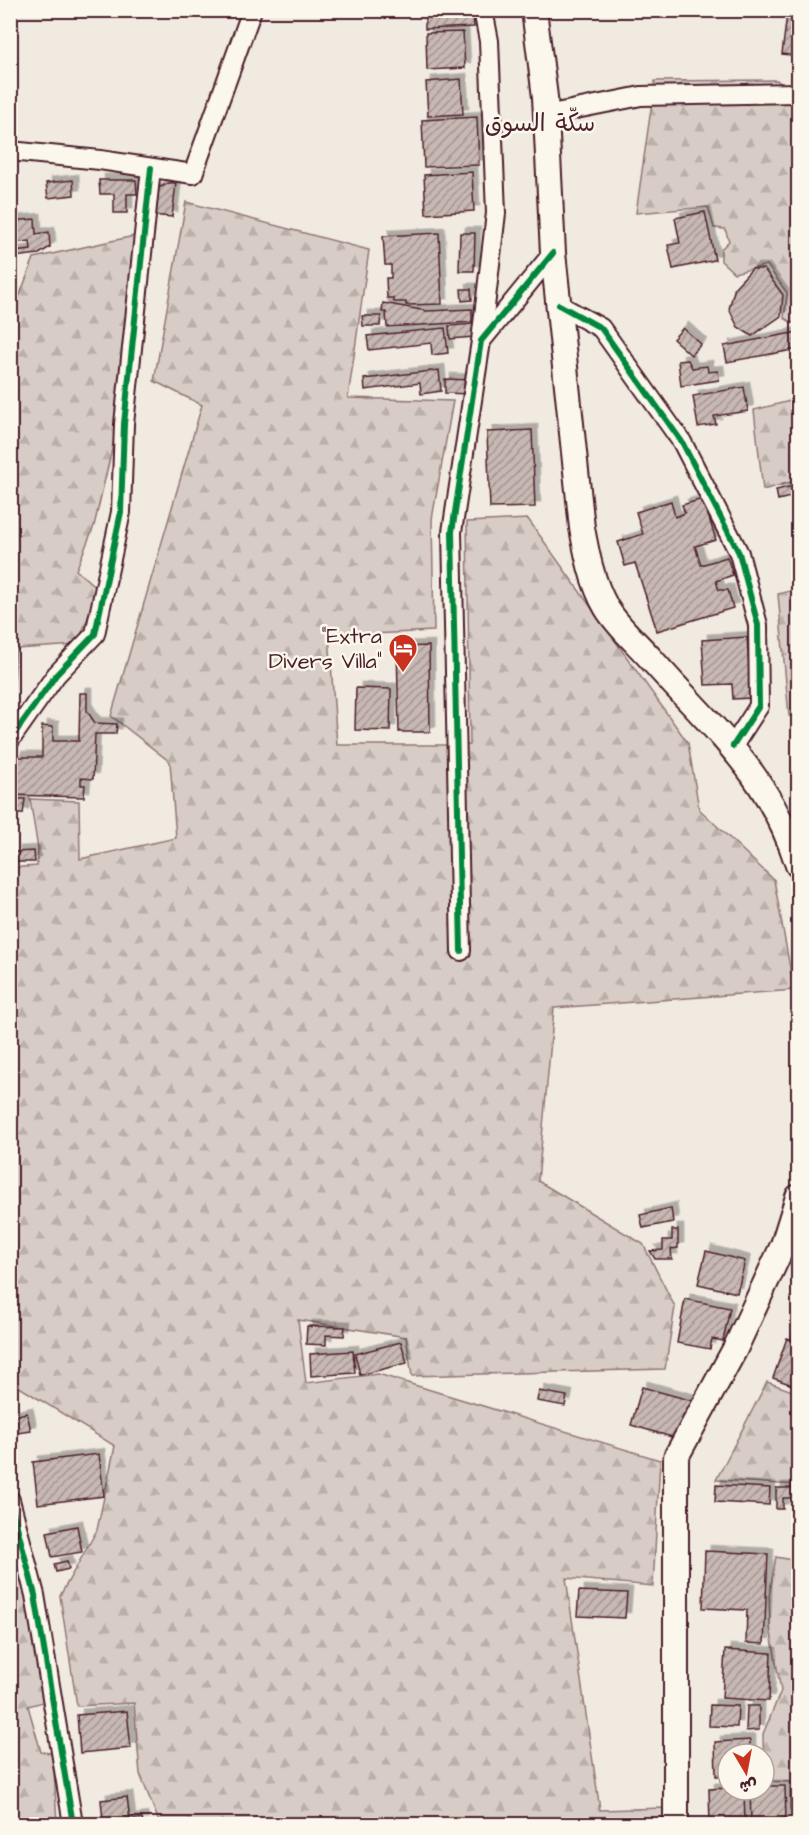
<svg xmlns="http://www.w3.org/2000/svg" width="809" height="1835" font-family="'Architects Daughter','Playpen Sans Arabic',sans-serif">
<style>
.forest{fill:url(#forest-firs);stroke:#917678;stroke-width:1.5}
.building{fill:url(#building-hatch);stroke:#4a1f2b;stroke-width:1.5;filter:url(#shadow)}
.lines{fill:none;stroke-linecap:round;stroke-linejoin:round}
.minor-casing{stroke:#4a1f2b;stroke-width:22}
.major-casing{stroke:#4a1f2b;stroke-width:28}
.minor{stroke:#fbf7ec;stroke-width:18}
.major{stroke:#fbf7ec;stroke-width:24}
.cycleway-casing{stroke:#fbf7ec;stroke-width:10}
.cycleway{stroke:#00873e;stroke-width:6}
.labels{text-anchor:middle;stroke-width:5;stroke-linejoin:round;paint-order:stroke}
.poi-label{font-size:22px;fill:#4a1f2b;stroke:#fbf7ec;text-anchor:end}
.neighbourhood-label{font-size:24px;fill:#4a1f2b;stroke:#fbf7ec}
</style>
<defs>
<pattern id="forest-firs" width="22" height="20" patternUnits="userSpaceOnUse" patternTransform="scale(1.5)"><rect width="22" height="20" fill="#d8ccc6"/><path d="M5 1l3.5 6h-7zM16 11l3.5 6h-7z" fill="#bbafaa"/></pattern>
<pattern id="building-hatch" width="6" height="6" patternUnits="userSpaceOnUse" patternTransform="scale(1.5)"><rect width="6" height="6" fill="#c8b8b3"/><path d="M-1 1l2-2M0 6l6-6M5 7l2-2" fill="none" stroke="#a49592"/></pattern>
<filter id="shadow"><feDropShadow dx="5.5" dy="-5.5" stdDeviation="0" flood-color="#0004"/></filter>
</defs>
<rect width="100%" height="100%" fill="#f0eae0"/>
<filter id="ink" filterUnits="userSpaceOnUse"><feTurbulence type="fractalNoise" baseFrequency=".0167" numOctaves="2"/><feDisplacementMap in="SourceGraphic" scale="12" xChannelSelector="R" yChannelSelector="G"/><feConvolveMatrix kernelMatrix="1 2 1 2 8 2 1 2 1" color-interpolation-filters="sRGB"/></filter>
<g filter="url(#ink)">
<!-- forest -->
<path class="forest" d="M777 80 798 99V326L784 318 787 293 767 265 734 273 721 261V249L729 241 725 229 714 228 708 207 636 213 655 81Z
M186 202 369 250 348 398 453 401 432 519 434 631 329 636 337 745H470L467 522 528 519 688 743 699 809 774 880 794 990 554 1008 538 1181 643 1244 675 1307 665 1369 412 1376 406 1337 298 1320 306 1383 378 1374 660 1460 653 1586 566 1578 600 1810 664 1808 663 1824H160L140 1774 134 1703 77 1706 60 1596 97 1530 115 1446 16 1385 10 1371V1263L18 1259 10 1186V868L37 866 38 849 30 799 79 801 80 859 176 838 170 762 111 716 202 405 154 381Z
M139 235 127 385 94 526 76 570 99 590 77 645 16 649 11 734V318L34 258Z
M798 399V480L763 490 754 410Z
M798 589V716H789L778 594Z
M767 1382 798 1393V1485L716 1480Z
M21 1539 43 1702 28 1706 41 1752 53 1753 57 1824 11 1823 10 1576Z
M776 1557 798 1561V1809H790V1782L764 1781 763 1734 781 1691 770 1627 769 1596Z"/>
<!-- building -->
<path class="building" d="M425 10H473L474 27 425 29Z
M787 14 798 15V56L782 54Z
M463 32 465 68 427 70 426 33Z
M461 79 463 114 428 116 426 82Z
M477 117 479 165 424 167 422 120Z
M472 172 474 211 426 214 424 175Z
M73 180 74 195 48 198 46 183Z
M99 180H136L137 194H127V213H114V194H100Z
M169 183H176L172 217 150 215 154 190Z
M705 212 715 260 673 269 668 245 680 243 675 218Z
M35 219 36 234 49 232 50 247 39 254 14 257V252L31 250 30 241 12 243 10 221Z
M439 233 442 304 406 305V302H394L393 298H387L386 278H391V265H385L383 236Z
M460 233H475L474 271H459Z
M752 269H764L783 295 781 316 752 336 738 327 729 309 735 287Z
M461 289H471L472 300 462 301Z
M383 303 427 311 472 309V322L387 327 386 312H382Z
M362 316H381L380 326H363Z
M473 324 474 337 450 339 449 326Z
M445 328 448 353 432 355 431 343 369 350 367 336Z
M683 328 701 344 691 355 673 339Z
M798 332V349L727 362 724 346Z
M688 360 692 368 707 366 708 372 718 371 719 380 681 386 678 361Z
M439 370 441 391 421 394 420 383 365 390 364 379Z
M445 379 471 380 470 394 445 393Z
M744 387 748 411 714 416 716 424 698 427 693 396Z
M532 430 535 507 490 508 487 432Z
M798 485V495L778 500 776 490Z
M703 499 716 540 695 546 701 565 727 557 733 575 716 581 719 590H728L733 608 657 631 635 563 625 566 618 542 643 534 636 512 671 501 675 517 685 513 682 505Z
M747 637 751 698 733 699 732 684 705 685 702 640Z
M429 646 430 732H399L397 647Z
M356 688 391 689 390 731 355 730Z
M80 693H87V711L95 723 117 724 116 734H95L93 779 81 778V785H85L84 797 10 795V765H16V757H42V726L53 727V741H79Z
M14 799H25L23 814H13Z
M34 851 35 862H15V852Z
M671 1208 673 1222 643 1228 640 1215Z
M672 1230H678V1248L671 1249 672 1259H655L650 1251 663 1250V1240H672Z
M706 1251 745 1261 737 1293 698 1284Z
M685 1299 730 1308 723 1341 712 1339 710 1349 677 1343Z
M307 1326 345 1327 344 1336 326 1335V1345L306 1344Z
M787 1338 798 1342V1376L795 1386 773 1378Z
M401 1342 407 1363 360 1375 355 1354Z
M353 1351 355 1373 311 1376 310 1354Z
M642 1387 693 1401 682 1440 631 1425Z
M539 1391 567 1396 565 1406 537 1401Z
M27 1413 31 1431 17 1433 13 1416Z
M99 1454 104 1496 38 1504 33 1462Z
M716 1485 770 1488 769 1505 715 1502Z
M776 1488H798V1498H783V1509H776Z
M77 1526 82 1552 52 1557 47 1532Z
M705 1551 768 1554 764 1644 746 1643 747 1610 703 1608Z
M67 1561 69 1569 56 1572 54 1564Z
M579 1591 627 1593 625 1618 577 1616Z
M725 1650 771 1653 769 1701 722 1698Z
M710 1705 738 1706 737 1727 709 1726Z
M747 1706H759V1730L746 1731Z
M127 1711 131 1748 80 1753 77 1715Z
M750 1740V1754H728V1776H716L715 1742Z
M764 1786H785L786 1820 751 1822 750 1790H764Z
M728 1788 744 1790 745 1822 710 1824 709 1789Z
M127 1797 130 1820 142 1818 143 1824H118V1820L103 1821 101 1800Z"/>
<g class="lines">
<!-- minor casing -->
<g class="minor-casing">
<path id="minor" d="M546 115 641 96 798 93
M10 151 100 160 193 174 252 10
M559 305 601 328 682 442 739 553 758 625 759 706 733 746
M481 341 496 213 489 41 483 10
M10 740 56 675 95 634 121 512 124 424 151 168
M461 951 452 532 481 341 553 253
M10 1500 35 1595 73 1824"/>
</g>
<!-- major casing -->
<g class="major-casing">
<path id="major" d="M534 10 545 97 553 253 582 528C587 555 592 582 606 607 617 626 637 643 651 659 713 730 768 771 798 865
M676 1824V1457L735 1349 783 1245 798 1197"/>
</g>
<!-- minor -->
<use href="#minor" class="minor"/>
<!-- major -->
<use href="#major" class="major"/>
<!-- cycleway casing -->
<g class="cycleway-casing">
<path id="cycleway" d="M559 305 601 328 682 442 739 553 758 625 759 706 733 746
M10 740 56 675 95 634 121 512 124 424 151 168
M461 951 452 532 481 341 553 253
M10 1500 35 1595 73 1824"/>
</g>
<!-- cycleway -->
<use href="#cycleway" class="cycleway"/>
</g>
</g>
<!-- icons -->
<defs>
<g id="hotel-pin" transform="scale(1.5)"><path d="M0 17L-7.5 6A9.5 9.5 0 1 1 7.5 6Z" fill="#c8321e" stroke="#fbf7ec"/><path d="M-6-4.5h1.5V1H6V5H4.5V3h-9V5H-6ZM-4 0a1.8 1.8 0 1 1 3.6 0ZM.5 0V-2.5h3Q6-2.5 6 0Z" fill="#fff"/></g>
</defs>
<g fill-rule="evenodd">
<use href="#hotel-pin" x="403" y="648"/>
</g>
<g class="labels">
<!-- poi labels -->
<g class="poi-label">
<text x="382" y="643">"Extra<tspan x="382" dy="25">Divers Villa"</tspan></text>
</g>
<!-- neighbourhood labels -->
<g class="neighbourhood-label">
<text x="540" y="131">سكّة السوق</text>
</g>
</g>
<!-- margin -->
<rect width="809" height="1835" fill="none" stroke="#fbf7ec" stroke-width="36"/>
<rect x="18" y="18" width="773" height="1799" fill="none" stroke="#4a1f2b" stroke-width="2" filter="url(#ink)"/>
<!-- north arrow -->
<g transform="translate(746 1772) rotate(170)"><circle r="28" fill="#fbf7ec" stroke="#b4a19f" stroke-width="1.5"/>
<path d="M0-4.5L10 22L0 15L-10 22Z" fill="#c8321e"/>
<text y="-9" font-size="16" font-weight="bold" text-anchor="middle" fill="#4a1f2b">ش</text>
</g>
</svg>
